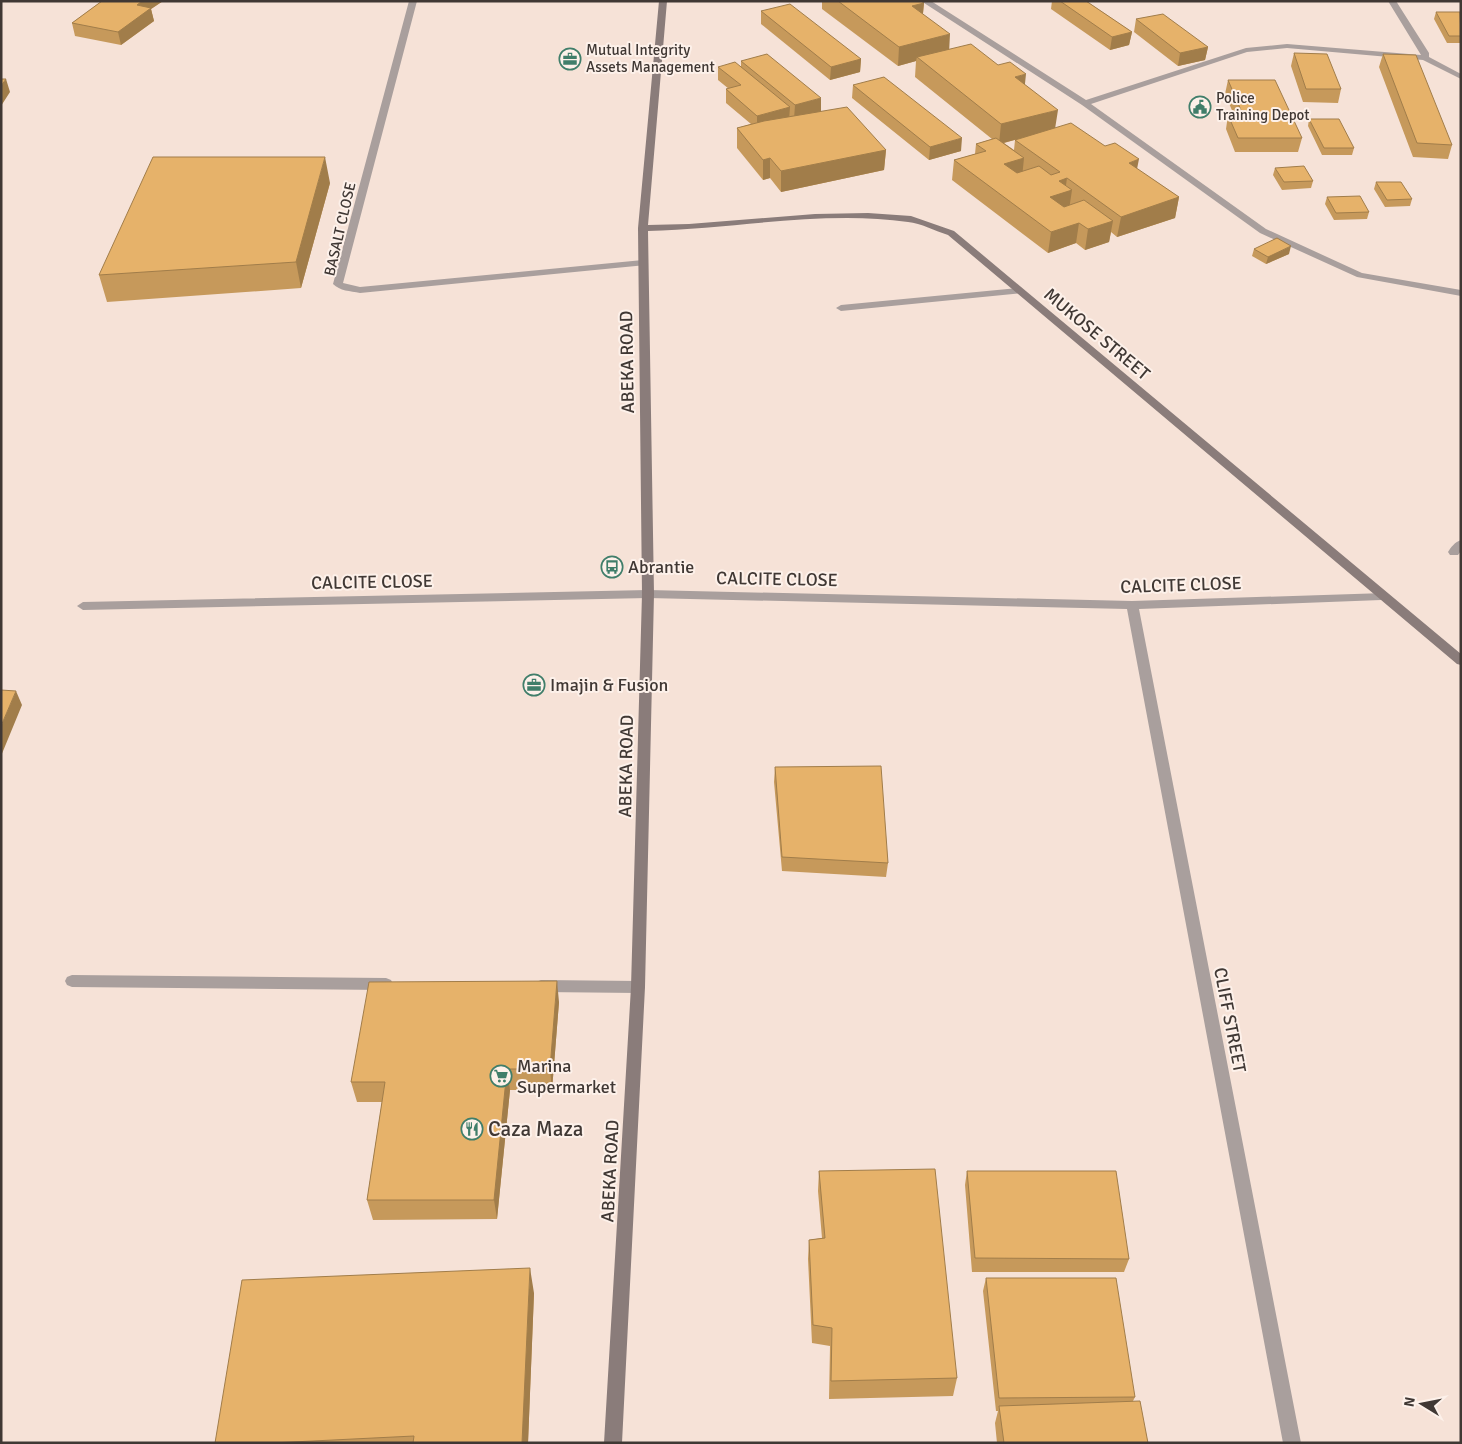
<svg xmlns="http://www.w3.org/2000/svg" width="1462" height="1444" font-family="Signika,sans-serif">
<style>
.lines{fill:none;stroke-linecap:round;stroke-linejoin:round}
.lane{fill:#a99f9d;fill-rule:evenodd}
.street{fill:#a99f9d;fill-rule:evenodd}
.secondary{fill:#8a7c7a;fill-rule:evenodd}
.wall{fill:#c6995b;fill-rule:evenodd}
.shaded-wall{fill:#a17d4a}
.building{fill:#e6b26a;stroke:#a17d4a}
.labels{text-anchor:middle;stroke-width:4;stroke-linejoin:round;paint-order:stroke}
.far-poi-label{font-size:15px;fill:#403834;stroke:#fdf1ea;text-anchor:start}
.far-street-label{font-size:15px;fill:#403834;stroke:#fdf1ea}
.street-label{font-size:18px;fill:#403834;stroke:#fdf1ea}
.poi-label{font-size:18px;fill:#403834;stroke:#fdf1ea;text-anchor:start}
.near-poi-label{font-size:21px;fill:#403834;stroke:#fdf1ea;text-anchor:start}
</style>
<rect width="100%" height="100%" fill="#f6e2d7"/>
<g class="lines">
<!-- lane -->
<path class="lane" d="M921 1H931L1086 100 1246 48 1287 44 1421 55 1388 1H1396L1429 53V57L1461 74V79L1423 60 1287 48 1247 52 1091 104 1266 229 1362 273 1461 290V296L1357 277 1260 233 1082 105Z
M1019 288 1024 291 1022 293 841 311 836 308 841 305Z
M1461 540V551L1458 555H1450L1448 552C1451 547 1455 542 1461 540Z"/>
<!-- street -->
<path class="street" d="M409 1H417L343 283 360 287 643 260 648 263 646 265 360 293C350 291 340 291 333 284Z
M648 590 1132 601 1385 593 1387 596 1381 600 1139 609 1301 1443H1283L1127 609 648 598 83 610 77 606 83 602Z
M72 975 386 978 391 980 393 984 391 988 386 990 72 987 67 985 65 981 67 977Z
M541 980 638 981 643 983 645 987 643 991 638 993 541 992 536 990 534 986 536 982Z"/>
<!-- secondary -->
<path class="secondary" d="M659 1H667L648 225 689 224 815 214 868 213 911 216 954 231 1461 654V665L1457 664 948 235C935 231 921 223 908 222 824 210 732 229 648 231L654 594 645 987 622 1443H604L631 987 642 594 638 228Z"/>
</g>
<!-- wall -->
<path class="wall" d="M102 1H163L151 9 154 21 121 45 75 36 72 23Z
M822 1H921L924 3 923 14 949 49 1025 85 1055 128 1137 169 1179 197 1175 218 1117 237 1111 232 1109 242 1085 250 1076 243 1048 253 952 180 954 160 975 154 976 144 992 139 915 77 916 61 898 66 822 9ZM1021 138 1015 140 1014 150 1004 143Z
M1052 1H1086L1132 32 1129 45 1110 50 1051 9Z
M1425 1H1452V2Z
M761 11 861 59 860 72 830 80 761 24Z
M1436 12 1461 13V43H1447L1434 19Z
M1136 19 1208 47 1205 60 1178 66 1134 32Z
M1294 53 1341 89 1338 103 1303 102 1291 66Z
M1383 54 1452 145 1448 159 1413 157 1379 67Z
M741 61 821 111 886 150 884 170 781 192 770 178 763 180 737 148V128L751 124 726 103V89H729L718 80V67H741Z
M1228 80 1302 138 1298 152H1235L1226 129 1228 115H1234L1225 94Z
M853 85 961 151 929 160 852 98Z
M1309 119 1354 148 1352 155H1322L1308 126Z
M1275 168 1313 181 1311 188 1282 190 1273 175Z
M1376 182 1412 199 1410 206 1385 207 1374 189Z
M330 183 301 288 107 302 99 275Z
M1327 197 1369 212 1367 219 1334 220 1325 204Z
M1254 249 1289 254 1266 264 1252 256Z
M775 767 888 863 886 877 782 871 774 782Z
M559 1002 552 1090H510L497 1219 373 1220 367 1200 382 1102H357L351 1082Z
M819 1171 957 1378 953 1396 829 1399 830 1346 812 1343 808 1259 809 1240 822 1238 818 1191Z
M967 1171 1129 1259 1124 1272H972L965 1185Z
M986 1278 1135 1397 1133 1401 1148 1443H997L995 1423 998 1411H996L983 1291Z
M534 1293 528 1443H215Z"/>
<!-- shaded-wall -->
<path class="shaded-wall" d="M142 1H163L151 9 154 21 121 45 118 32 137 5Z
M924 3 922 22 912 6Z
M1132 32 1129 45 1110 50 1112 37Z
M950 34 949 53 917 57 916 61 898 66 899 47Z
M1208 47 1205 60 1178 66 1180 53Z
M861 59 860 72 830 80 831 67Z
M1026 74 1024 93 1015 77Z
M6 79 10 92 1 106V86Z
M821 98V112L794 119 795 105Z
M790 107 789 120 757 129V116Z
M1058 110 1055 129 999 144 1001 124Z
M962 138 961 151 929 160 930 147Z
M886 150 884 170 781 192V171Z
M325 157 330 183 301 288 296 262Z
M770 158V178L763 180V160Z
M1024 158 1022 178 1004 164Z
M1139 159 1135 179 1129 163Z
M1067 178 1065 192 1072 190 1069 210 1047 217 1050 197 1059 181Z
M1179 197 1175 218 1117 237 1121 217Z
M1113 221 1109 242 1085 250 1088 229Z
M1079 223 1076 243 1048 253 1051 232Z
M1291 246 1289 254 1266 264 1268 257Z
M16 691 22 705 1 756V726Z
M557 981 559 1002 552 1090 550 1069Z
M507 1069 510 1090 497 1219 494 1200Z
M530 1268 534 1293 528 1443H522Z"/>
<!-- building -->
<path class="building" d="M102 1H142L137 5 151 8 118 32 72 23Z
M838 1H921L924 3 912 6 950 34 899 47Z
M1060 1H1086L1132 32 1112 37Z
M790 4 861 59 831 67 761 11Z
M1436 12H1460L1461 36H1449Z
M1163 14 1208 47 1180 53 1136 19Z
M971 44 998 65 1010 62 1026 74 1015 77 1058 110 1001 124 917 57Z
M1294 53 1327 54 1341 89H1306Z
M767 54 821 98 795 105 741 61Z
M1383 54 1416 55 1452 145 1417 143Z
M735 62 790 107 757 116 726 89 741 85 718 67Z
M884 77 962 138 930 147 853 85Z
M1 79H6L1 86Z
M1228 80H1275L1302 138H1238L1228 115H1243Z
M847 107 886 150 781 171 770 158 763 160 737 128 764 121Z
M1309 119H1339L1354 148H1324Z
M1071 123 1105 146 1115 143 1139 159 1129 163 1179 197 1121 217 1067 178 1059 181 1072 190 1050 197 1064 207 1084 200 1113 221 1088 229 1079 223 1051 232 954 160 986 151 976 144 996 138 1024 158 1004 164 1017 173 1039 166 1051 175 1060 172 1015 140Z
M153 157H325L296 262 99 275Z
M1304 166 1313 181 1284 182 1275 168Z
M1376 182H1401L1412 199 1387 200Z
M1360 196 1369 212 1336 213 1327 197Z
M1277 238 1291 246 1268 257 1254 249Z
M1 690 16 691 1 726Z
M881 766 888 863 782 857 775 767Z
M557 981 550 1069H507L494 1200H367L385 1082H351L369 982Z
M935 1169 957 1378 831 1381 832 1328 813 1325 809 1240 825 1238 819 1171Z
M967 1171H1116L1129 1259 975 1258Z
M530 1268 522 1443H413L414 1436 272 1443H215L242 1280Z
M986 1278H1116L1135 1397 999 1398Z
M1140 1401 1148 1443H1004L999 1406Z"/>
<!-- icons -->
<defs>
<g id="office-ring" transform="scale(1.125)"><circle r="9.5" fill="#fdf1ea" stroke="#407e6a" stroke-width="1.5"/><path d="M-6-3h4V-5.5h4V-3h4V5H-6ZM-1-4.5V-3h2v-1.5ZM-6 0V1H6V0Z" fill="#407e6a"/></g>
<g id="civic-ring" transform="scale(1.125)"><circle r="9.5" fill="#fdf1ea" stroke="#407e6a" stroke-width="1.5"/><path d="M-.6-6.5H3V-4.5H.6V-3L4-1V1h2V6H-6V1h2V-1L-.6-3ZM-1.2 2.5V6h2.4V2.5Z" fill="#407e6a"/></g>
<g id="bus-ring" transform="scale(1.125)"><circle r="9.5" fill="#fdf1ea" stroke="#407e6a" stroke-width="1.5"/><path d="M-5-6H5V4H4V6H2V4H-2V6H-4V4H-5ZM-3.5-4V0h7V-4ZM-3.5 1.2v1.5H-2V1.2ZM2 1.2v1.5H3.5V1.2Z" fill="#407e6a"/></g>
<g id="supermarket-ring" transform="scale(1.125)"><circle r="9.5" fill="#fdf1ea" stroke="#407e6a" stroke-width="1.5"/><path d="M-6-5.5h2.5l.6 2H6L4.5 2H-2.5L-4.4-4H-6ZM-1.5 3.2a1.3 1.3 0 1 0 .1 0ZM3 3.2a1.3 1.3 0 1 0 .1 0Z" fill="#407e6a"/></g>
<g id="restaurant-ring" transform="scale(1.125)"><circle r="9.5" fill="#fdf1ea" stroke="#407e6a" stroke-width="1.5"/><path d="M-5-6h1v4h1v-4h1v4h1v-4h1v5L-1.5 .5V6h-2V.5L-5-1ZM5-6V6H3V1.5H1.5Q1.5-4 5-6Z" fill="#407e6a"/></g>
</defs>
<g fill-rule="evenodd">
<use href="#office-ring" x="570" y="59"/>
<use href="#civic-ring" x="1200" y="107"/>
<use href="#bus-ring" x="612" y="567"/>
<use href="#office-ring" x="534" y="685"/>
<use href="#supermarket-ring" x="501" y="1076"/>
<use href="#restaurant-ring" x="472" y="1129"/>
</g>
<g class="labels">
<!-- far-poi labels -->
<g class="far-poi-label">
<text x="586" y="55">Mutual Integrity<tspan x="586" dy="17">Assets Management</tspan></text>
<text x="1216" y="103">Police<tspan x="1216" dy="17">Training Depot</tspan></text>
</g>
<!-- far-street labels -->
<g class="far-street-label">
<text transform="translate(340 229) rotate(-77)" y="5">BASALT CLOSE</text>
</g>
<!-- street labels -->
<g class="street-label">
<text transform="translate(1097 334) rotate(40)" y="6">MUKOSE STREET</text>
<text transform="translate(627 362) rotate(-91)" y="6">ABEKA ROAD</text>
<text transform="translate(777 579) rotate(1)" y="6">CALCITE CLOSE</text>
<text transform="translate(372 582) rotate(-1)" y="6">CALCITE CLOSE</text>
<text transform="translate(1181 585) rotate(-2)" y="6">CALCITE CLOSE</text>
<text transform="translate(626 766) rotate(-89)" y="6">ABEKA ROAD</text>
<text transform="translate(1230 1020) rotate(79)" y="6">CLIFF STREET</text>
<text transform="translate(610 1171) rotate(-87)" y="6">ABEKA ROAD</text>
</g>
<!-- poi labels -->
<g class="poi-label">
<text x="628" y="573">Abrantie</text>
<text x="550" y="691">Imajin &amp; Fusion</text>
<text x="517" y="1072">Marina<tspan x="517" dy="21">Supermarket</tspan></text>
</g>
<!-- near-poi labels -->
<g class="near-poi-label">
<text x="488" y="1136">Caza Maza</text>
</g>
</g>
<!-- border -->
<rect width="1462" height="1444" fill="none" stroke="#403834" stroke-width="5"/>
<!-- north arrow -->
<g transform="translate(1422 1404) rotate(280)" stroke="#fdf1ea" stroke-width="4" paint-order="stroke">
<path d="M0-4L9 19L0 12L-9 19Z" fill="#403834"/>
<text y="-8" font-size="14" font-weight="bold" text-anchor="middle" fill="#403834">N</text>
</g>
</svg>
